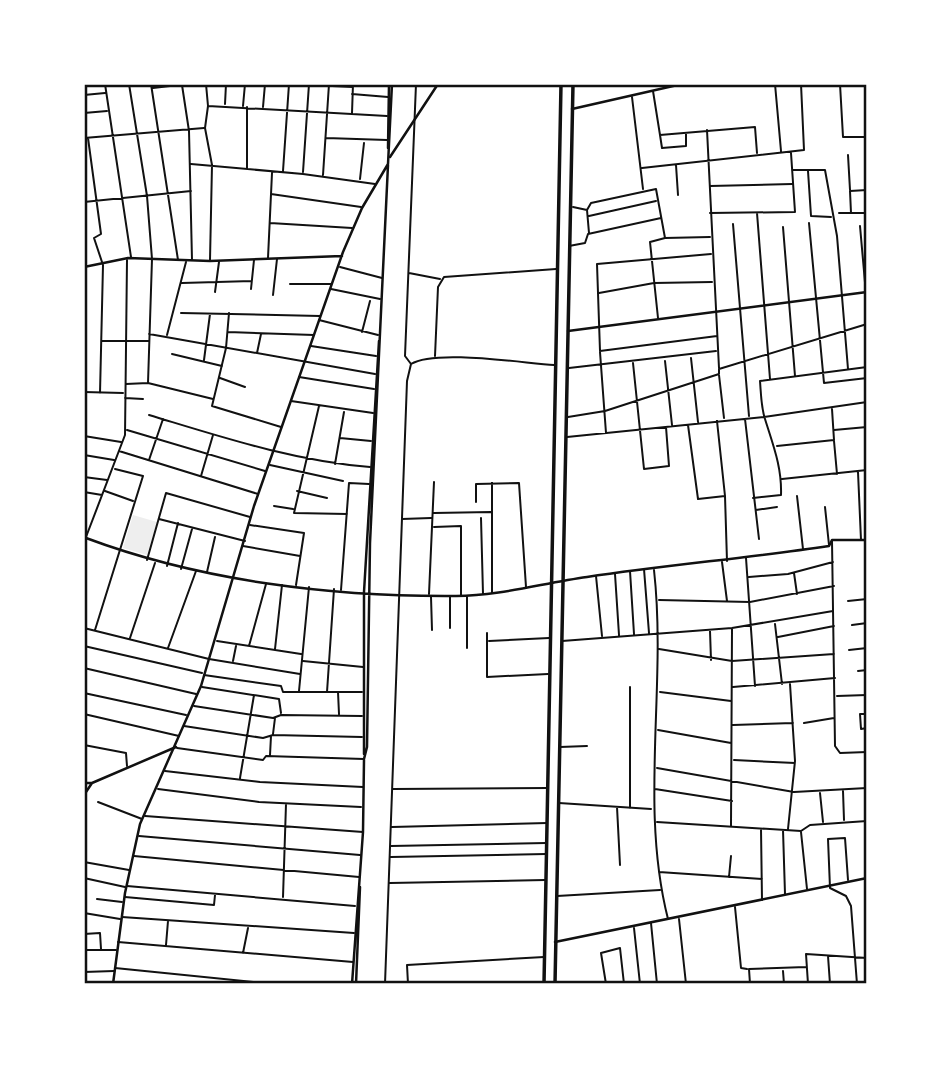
<svg xmlns="http://www.w3.org/2000/svg" width="951" height="1068" font-family="Commissioner,sans-serif">
<style>
.green{fill:#eee}
.lines{fill:none;stroke-linecap:round;stroke-linejoin:round}
.minor{stroke:#111;stroke-width:2}
.tertiary{stroke:#111;stroke-width:2.5}
.secondary{stroke:#111;stroke-width:2.5}
.trunk{stroke:#111;stroke-width:3.5}
.neatline{fill:none;stroke:#111;stroke-width:2.5}
</style>
<rect width="100%" height="100%" fill="#fff"/>
<!-- green -->
<path class="green" d="M133 515 157 522 147 555 123 548Z"/>
<g class="lines">
<!-- minor -->
<path class="minor" d="M105 84 131 257
M129 84 147 196 152 259 148 383
M151 84 178 260
M206 84 208 106 205 128 212 165 210 260
M290 84 353 87
M775 84 781 151
M840 84 843 137H867
M182 85 189 131 192 260
M153 88 187 84
M653 91 660 135 755 127 757 153
M352 94 388 97
M84 95 105 93
M632 97 643 189
M225 104 226 84
M208 106 387 116
M243 106 245 84
M247 107V168
M263 107 265 84
M84 113 107 111
M352 113 353 84
M707 130 719 368
M660 135 662 148 686 146V133
M84 138 204 128
M88 138 101 234 94 238 103 265 100 393
M326 138 387 140
M848 155 850 190
M191 164 303 174 375 184
M676 165 678 195
M642 168 804 150 801 84
M792 170H825L837 236 848 369
M283 171 289 84
M808 171 811 216 831 217
M303 172 309 84
M323 175 329 84
M360 179 364 143
M710 186 792 184
M271 194 361 207
M84 202 191 191
M573 207 587 210 591 203 656 189 665 238
M587 210 589 233
M710 213 795 212 791 153
M757 213 770 379
M839 213H851L850 191 867 190
M852 213H867L865 191
M589 216 656 201
M270 223 352 228
M809 223 824 383 867 378
M733 224 749 416
M860 226 867 305
M783 227 795 376
M569 246 585 243 588 234 661 218
M711 254 597 264 600 351 717 336
M268 258 272 173
M340 267 382 278
M409 273 440 279
M182 283 252 281
M290 284H331
M251 289 254 260
M331 289 380 299
M215 292 219 262
M599 293 654 283 712 282
M273 295 277 259
M181 313 320 316
M229 313 226 348 212 406 281 427
M658 318 650 242 665 238 710 237
M319 320 378 335
M228 332 314 335
M362 332 370 301
M149 334 375 374
M167 335 186 262
M102 341H149
M311 346 376 356
M600 352 606 433
M257 353 261 334
M172 354 222 366
M435 356 438 287 444 277 556 269
M691 358 698 422
M204 360 210 314
M665 361 672 425
M633 363 644 469 669 466 666 427
M411 364 405 356 416 84
M569 368 716 351
M719 375 724 418
M299 377 374 389
M220 378 245 387
M126 384 148 383 213 399
M84 392 123 393
M125 398 143 399
M291 401 373 413
M319 406 294 513 347 514
M149 415C222 437 294 461 370 467
M568 417 605 411 719 374V369L867 324
M745 419 759 539
M717 421 725 496 727 561
M688 425 698 499 725 496
M127 430 265 471
M834 430 867 427
M84 436 121 442
M567 437 764 417 867 402
M340 438 371 441
M834 441 837 474
M777 446 834 440 832 409
M119 451 258 494
M84 455 114 460
M149 460 163 419
M335 464 344 412
M270 465 343 481
M858 472 861 540
M201 476 213 435
M84 477 107 480
M782 479 867 470
M105 491 133 501
M297 491 327 498
M84 492 102 495
M797 496 803 549
M753 498 781 495C782 467 773 445 765 419 761 407 761 393 760 381L867 367
M476 502V484L519 483 526 587
M274 506 293 509
M825 507 829 545
M756 510 777 507
M434 513 491 512
M481 518 483 594
M159 519 245 541
M402 519 431 518
M250 525 304 533 296 585
M434 527 461 526V595
M86 537 125 435 127 260
M832 541 835 746 840 753 867 752
M243 546 300 556
M746 558 755 686
M147 560 166 493 250 517
M722 562 727 601
M167 566 178 523
M181 569 192 529
M644 569 649 633
M654 570C667 686 639 805 668 919
M630 571 634 634
M207 572 215 537
M794 573 797 594
M615 574 619 635
M596 576 602 636
M749 577 788 574 833 562
M341 590 349 483 369 484
M492 593V483
M429 594 434 482
M431 597 432 630
M467 597V648
M659 600 750 602 834 586
M848 601 867 599
M775 624 782 684
M852 625 867 623
M84 628 209 659 300 674
M450 628V597
M95 630 143 476 115 469
M710 631 711 660
M487 633V677L548 674
M778 637 834 626
M130 638 155 563
M217 641 301 654
M489 641 549 638
M562 641 732 628 833 611
M84 646 202 673
M249 646 266 584
M168 648 196 571
M275 649 282 585
M659 649 732 661 834 654
M849 650 867 648
M233 661 236 646
M303 661 363 667
M84 668 196 694
M858 671 867 670
M204 675 281 686 283 692H362
M202 687 279 699 281 713
M630 687V808
M733 687 835 678
M299 691 309 587
M327 692 334 589
M338 692 339 714
M660 692 731 701
M84 693 186 715
M837 696 867 695
M194 706 273 718 281 715 362 716
M84 714 179 736
M867 714H860L861 729 867 728
M804 723 834 718
M733 725 793 723
M184 726 263 738 273 735 362 737
M658 730 731 743
M273 734 275 718
M84 745 126 753 127 766
M560 747 587 746
M177 748 263 760 266 756 364 759
M270 755 271 736
M734 760 795 763
M657 768 794 792 867 788
M165 771 260 782 363 787
M240 778 254 695
M158 789 259 802 361 807
M393 789 548 788
M655 789 732 801
M843 791 844 820
M820 793 823 822
M98 802 142 819
M559 803 651 809
M617 807 620 865
M145 816 363 832
M657 822 801 831 810 825 867 821
M731 826 732 628
M392 827 547 823
M761 829 762 900
M788 829 795 761 790 684
M783 830 785 894
M801 832 807 889
M139 836 360 855
M391 846 546 843
M134 856 359 877
M391 857 546 854
M84 862 129 870
M659 872 762 879
M729 877 731 856
M84 878 125 887
M848 880 845 838 828 839 830 888 846 896 851 906 857 984
M390 883 545 880
M127 886 355 906
M557 896 660 890
M125 897 214 905 215 895
M283 897 286 804
M97 899 122 902
M735 907 741 968 747 969
M84 913 120 919
M122 917 354 933
M679 919 686 984
M651 923 657 984
M634 928 640 984
M84 934 100 933 101 949
M118 942 353 962
M166 945 168 921
M84 950H116
M243 953 248 928
M828 956 830 984
M115 968 274 984
M783 971 784 984
M84 972 114 971
M385 984 407 381 411 364C435 349 522 363 554 365
M408 984 407 965 544 957
M606 984 601 953 620 948 624 984
M750 984 749 969 806 967
M808 984 806 954 867 958"/>
<!-- tertiary -->
<path class="tertiary" d="M390 157 438 84
M568 331 867 292
M84 783H92
M84 795 92 783 176 747"/>
<!-- secondary -->
<path class="secondary" d="M572 109 682 84
M388 148 389 84
M84 267 128 258 210 261 342 256
M84 543 86 538C201 581 332 597 456 596 500 596 543 583 587 577 667 565 748 558 829 546L832 540H867
M364 754V592L379 341
M364 759 367 747 370 543 388 165
M555 942 867 878
M113 984 125 893 140 824 201 686 254 506 343 252 362 208 388 164 392 84
M352 984 363 832 364 760
M356 984 360 887"/>
<!-- trunk -->
<path class="trunk" d="M544 984 561 84
M555 984 573 84"/>
</g>
<!-- border -->
<rect width="951" height="1068" fill="none" stroke="#ffffff" stroke-width="172"/>
<rect x="86" y="86" width="779" height="896" class="neatline"/>
</svg>
